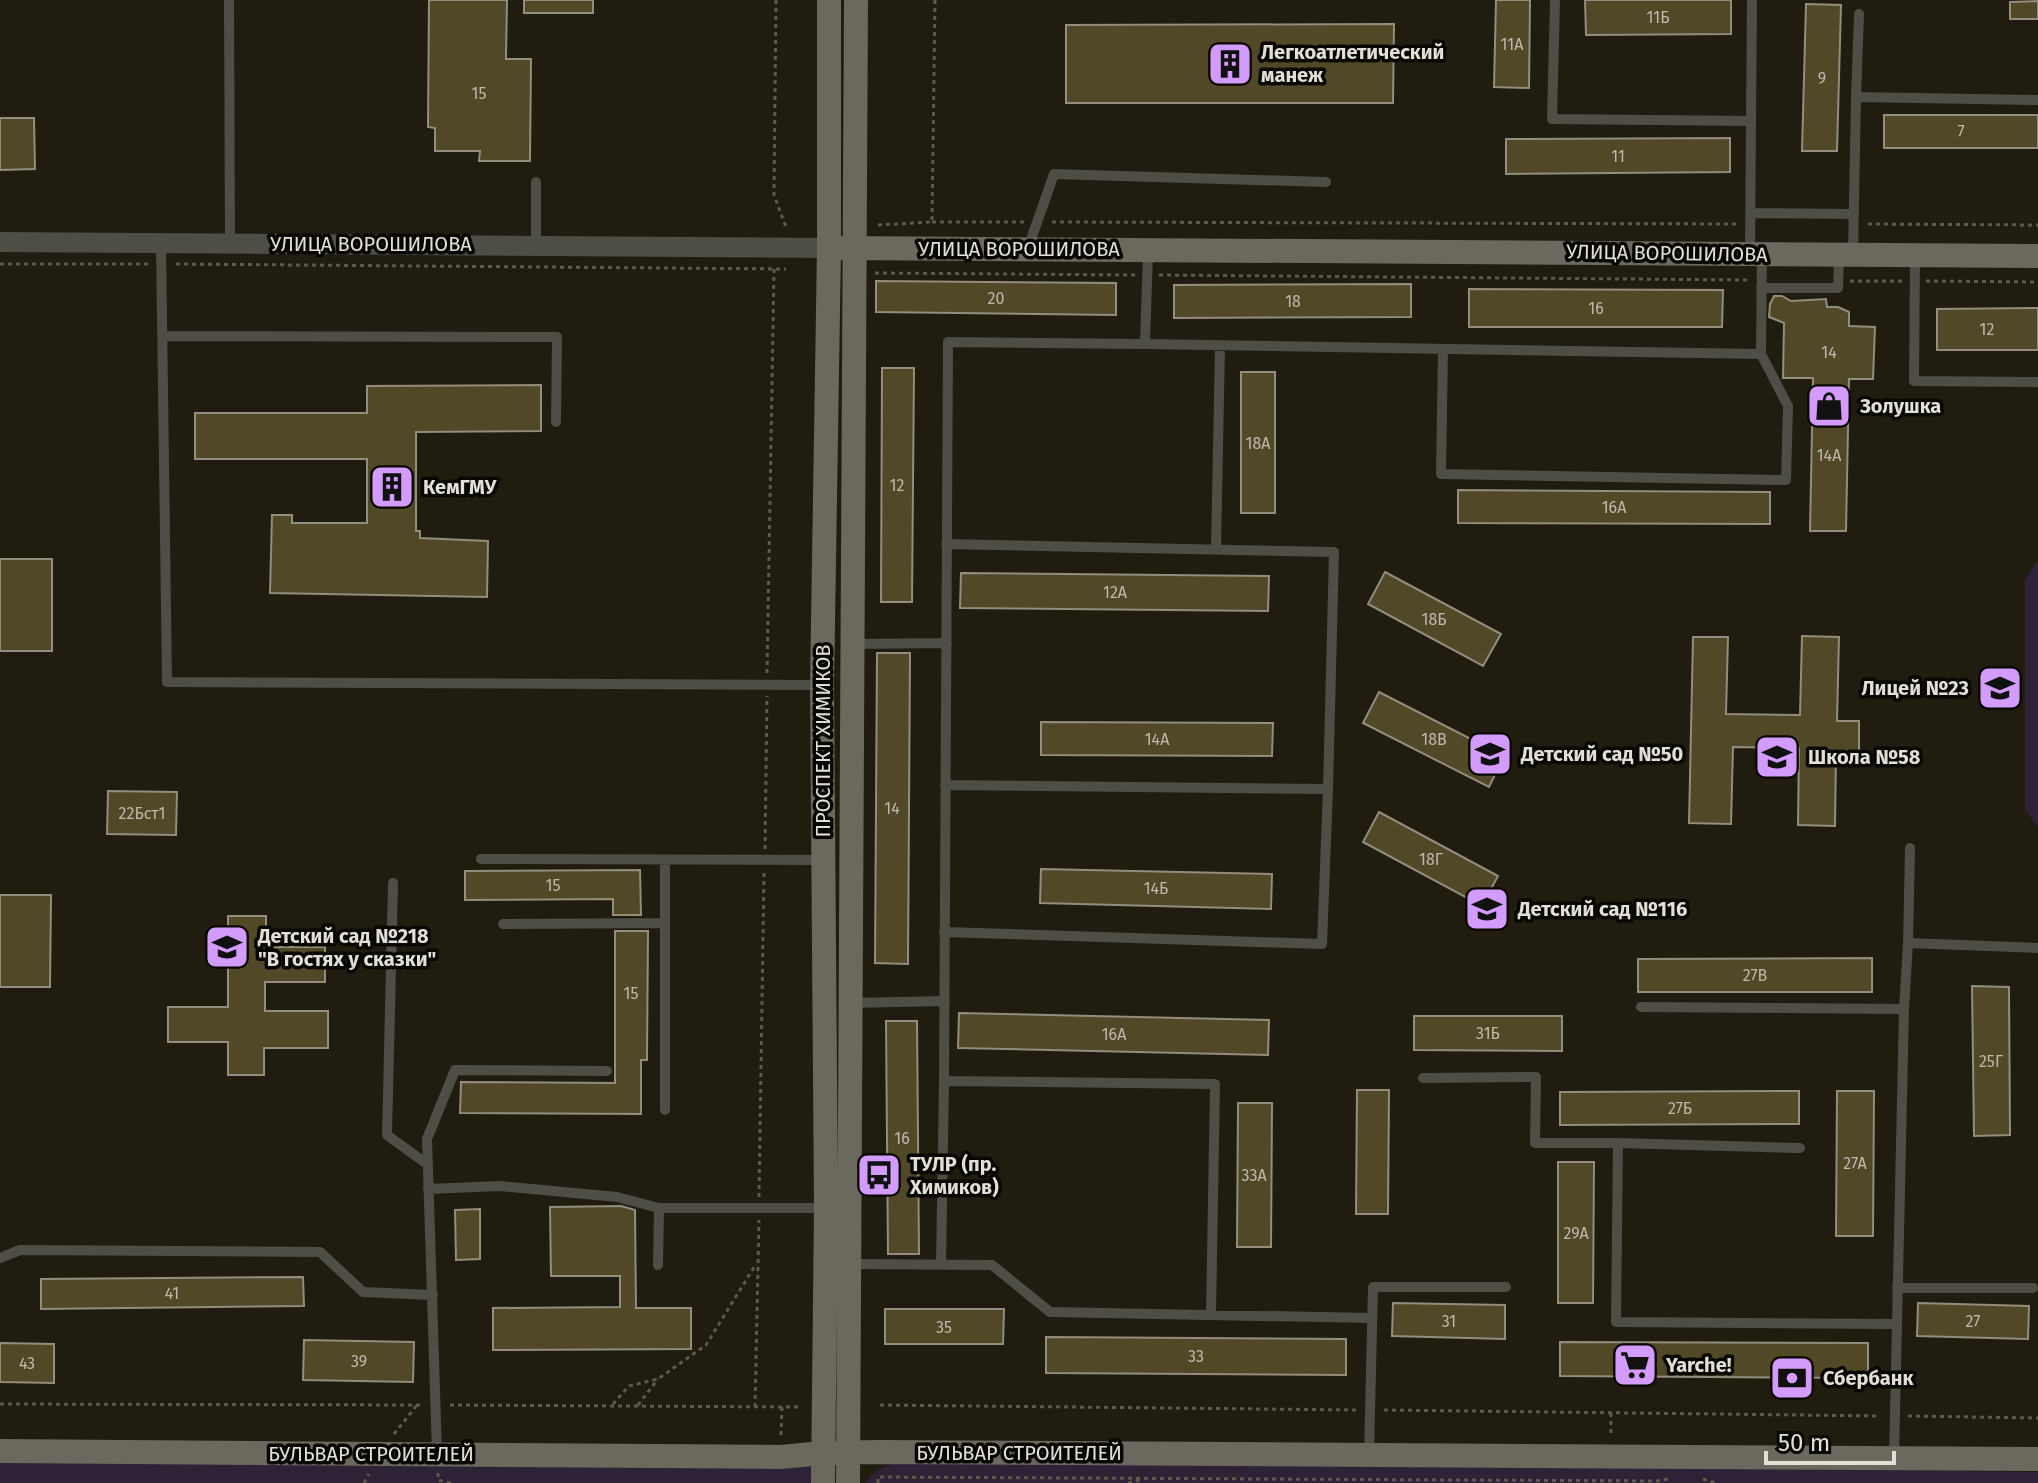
<svg xmlns="http://www.w3.org/2000/svg" width="2038" height="1483" font-family="'Fira Sans',sans-serif">
<style>
.green{fill:#2d2236}
.building{fill:#514828;stroke:#928d7d;stroke-width:2}
.lines{fill:none;stroke-linecap:round;stroke-linejoin:round}
.path{stroke:#5d5a4e;stroke-width:3;stroke-dasharray:4 4;stroke-linecap:butt}
.lane{stroke:#4e4d46;stroke-width:10}
.street{stroke:#4e4d46;stroke-width:20}
.secondary{stroke:#6b685d;stroke-width:24}
.labels{text-anchor:middle;stroke-width:7;stroke-linejoin:round;paint-order:stroke}
.number-label{font-size:16px;fill:#beb9ab}
.poi-label{font-size:20px;font-weight:bold;fill:#e2dfd7;stroke:#080703;text-anchor:start}
.street-label{font-size:20px;fill:#e2dfd7;stroke:#080703}
</style>
<rect width="100%" height="100%" fill="#201c0f"/>
<!-- green -->
<path class="green" d="M2038 560V827L2025 810V580Z
M0 1451 823 1453V1483H0Z
M900 1462 1611 1466 2038 1472V1483H866C874 1469 885 1465 900 1462Z"/>
<!-- building -->
<path class="building" d="M429 0H507L506 59H531L530 161H479L480 151H435V128L428 127Z
M524 0H593V13H524Z
M1496 0H1530L1529 88 1494 87Z
M1585 0H1731V34L1586 35Z
M2038 1V19H2010V2Z
M1806 4 1841 5 1837 151H1802Z
M1394 24 1393 103H1066V25Z
M1884 115H2038V148H1884Z
M0 118H34L35 169 0 170Z
M1730 138V172L1506 174V139Z
M876 281 1116 283V315L876 312Z
M1411 284V317L1174 318V285Z
M1469 289 1723 290 1722 327H1469Z
M1774 296H1782L1791 301 1826 299 1827 307H1838L1849 312V326L1875 327 1873 379H1849L1846 531H1810L1813 378H1783L1784 323 1769 317 1770 304Z
M2038 308V350H1937V309Z
M882 368H914L912 602H881Z
M1241 372H1275V513H1241Z
M541 385V431L416 432V531H420V538L488 541 487 597 270 593 272 515H292V523H367V459H195V413H367V386Z
M1458 490 1770 492V524L1458 523Z
M0 559H52V651H0Z
M1385 572 1501 634 1483 666 1368 604Z
M961 573 1269 576 1268 611 960 608Z
M1802 636 1839 637 1837 721H1859V754L1836 753 1835 826 1798 825 1799 748 1733 747 1731 824 1689 823 1693 637H1728L1726 714 1800 715Z
M877 653H910L908 964 875 963Z
M1379 692 1504 756 1489 787 1363 723Z
M1041 722 1273 723 1272 756 1041 755Z
M108 791 177 792 176 835 107 834Z
M1379 812 1498 876 1482 906 1363 842Z
M1041 869 1272 874 1271 909 1040 903Z
M640 870 641 915H613V899L465 900V871Z
M0 895H51L50 987H0Z
M228 916H266V947H325V982H265V1011H328V1048H264V1075H228V1042H168V1007H228Z
M615 931H648L647 1060H641V1114L460 1113 461 1082 615 1083Z
M1872 958V992H1638V959Z
M1972 986 2009 987 2010 1135 1974 1136Z
M959 1013 1269 1020 1268 1055 958 1048Z
M1414 1016H1562V1051L1414 1050Z
M886 1021H917L919 1254H888Z
M1357 1090H1389L1388 1214H1356Z
M1799 1091V1124L1560 1125V1092Z
M1837 1091H1874L1873 1236H1836Z
M1238 1103H1272L1271 1247H1237Z
M1558 1162H1594L1593 1303H1558Z
M621 1206 635 1210 636 1308H691V1349L493 1350V1308L620 1307V1276H551L550 1207Z
M480 1209V1259L456 1260 455 1210Z
M303 1277 304 1306 41 1309V1279Z
M1393 1303 1505 1305V1339L1392 1336Z
M1918 1303 2029 1306 2028 1339 1917 1336Z
M885 1309H1004L1003 1344H885Z
M1046 1337 1346 1339V1375L1046 1373Z
M304 1340 414 1342 413 1382 303 1380Z
M1560 1342 1868 1343V1378L1560 1376Z
M0 1343 54 1344V1383L0 1382Z"/>
<g class="lines">
<!-- path -->
<path class="path" d="M776 0 774 195 786 227
M932 222H1024
M1052 222 1736 224
M1868 224 2038 225
M878 225 932 222 935 0
M0 264H148
M176 264 786 269
M875 273 1135 275
M1159 275 1747 280
M1850 281H1903
M1926 281 2038 282
M767 673 774 269
M765 849 767 696
M759 1197 764 872
M0 1404 422 1405
M613 1404 629 1386 658 1379 706 1345 756 1264
M450 1405 798 1407
M638 1405 658 1379
M880 1405 1356 1410
M755 1407 759 1220
M1384 1410 1880 1416
M1611 1413V1437
M1908 1416 2038 1418
M394 1434 417 1405
M781 1435 782 1407
M438 1473V1480L451 1483
M1703 1479 1716 1483
M364 1483 369 1474
M878 1483V1477L1657 1481 1668 1479
M1128 1483 1140 1480"/>
<!-- lane -->
<path class="lane" d="M229 0 230 243
M1555 0 1552 119 1751 121 1750 253
M1859 14 1856 97 2038 100
M1751 121 1752 0
M536 182V246
M1751 213 1854 214
M161 243 167 682 820 685
M1028 248 1054 174 1326 182
M1853 254 1856 97
M1915 255 1914 381 2038 382
M1761 288H1838L1839 255
M162 336 557 337 556 422
M1145 344 1761 354 1762 256
M1443 349 1441 474 1786 480 1788 406 1761 354
M1216 549 1220 346
M853 644 947 643
M945 785 1328 789
M481 859 823 860
M665 860V1110
M393 883 387 1135 427 1164
M503 924 665 923
M944 932 1322 944 1328 789 1334 552 946 544
M1908 943 2038 948
M851 1003 945 1001
M1641 1007 1904 1009 1894 1458
M1904 1009 1908 943 1910 848
M1423 1078 1536 1077 1535 1143H1618
M944 1081 948 342 1145 344 1148 252
M1800 1148 1618 1143 1616 1322 1896 1324
M428 1189 500 1186 617 1197 659 1208
M0 1258 20 1250 320 1252 363 1292 433 1295
M850 1264 992 1265 1050 1312 1372 1318
M658 1265 659 1208H826
M941 1265 944 1081 1215 1084 1211 1315
M1897 1288H2033
M437 1453 427 1139 455 1070 607 1071
M1369 1455 1373 1287H1506"/>
<!-- street -->
<path class="street" d="M0 242 829 248"/>
<!-- secondary -->
<path class="secondary" d="M840 248 2038 256
M0 1451 781 1457 823 1453 879 1452 2038 1459
M823 1483 826 1208 822 685 829 248V0
M848 1483 856 0"/>
</g>
<!-- icons -->
<defs>
<g id="building-square" transform="scale(2.3)"><rect x="-9" y="-9" width="18" height="18" rx="4" fill="#d39cfc" stroke="#080703"/><path d="M-4-6H4V6H1V3H-1V6H-4ZM-2.5-4.3h1.7v1.8h-1.7ZM.8-4.3h1.7v1.8H.8ZM-2.5-1h1.7V.8h-1.7ZM.8-1h1.7V.8H.8Z" fill="#111"/></g>
<g id="shop-square" transform="scale(2.3)"><rect x="-9" y="-9" width="18" height="18" rx="4" fill="#d39cfc" stroke="#080703"/><path d="M-5-2.5h2.3a2.7 3.5 0 0 1 5.4 0H5L5.5 6h-11ZM-1.5-2.5h3a1.5 2.3 0 0 0-3 0Z" fill="#111"/></g>
<g id="school-square" transform="scale(2.3)"><rect x="-9" y="-9" width="18" height="18" rx="4" fill="#d39cfc" stroke="#080703"/><path d="M0-5L7-2L0 1L-7-2ZM-4 1L0 2.5L4 1V4Q0 6-4 4Z" fill="#111"/></g>
<g id="bus-square" transform="scale(2.3)"><rect x="-9" y="-9" width="18" height="18" rx="4" fill="#d39cfc" stroke="#080703"/><path d="M-5-6H5V4H4V6H2V4H-2V6H-4V4H-5ZM-3.5-4V0h7V-4ZM-3.5 1.2v1.5H-2V1.2ZM2 1.2v1.5H3.5V1.2Z" fill="#111"/></g>
<g id="supermarket-square" transform="scale(2.3)"><rect x="-9" y="-9" width="18" height="18" rx="4" fill="#d39cfc" stroke="#080703"/><path d="M-6-5.5h2.5l.6 2H6L4.5 2H-2.5L-4.4-4H-6ZM-1.5 3.2a1.3 1.3 0 1 0 .1 0ZM3 3.2a1.3 1.3 0 1 0 .1 0Z" fill="#111"/></g>
<g id="bank-square" transform="scale(2.3)"><rect x="-9" y="-9" width="18" height="18" rx="4" fill="#d39cfc" stroke="#080703"/><path d="M-6-4H6V4H-6ZM0-2.3a2.3 2.3 0 1 0 0 4.6a2.3 2.3 0 1 0 0-4.6Z" fill="#111"/></g>
</defs>
<g fill-rule="evenodd">
<use href="#building-square" x="1230" y="64"/>
<use href="#shop-square" x="1829" y="406"/>
<use href="#building-square" x="392" y="487"/>
<use href="#school-square" x="2000" y="688"/>
<use href="#school-square" x="1490" y="754"/>
<use href="#school-square" x="1777" y="757"/>
<use href="#school-square" x="1487" y="909"/>
<use href="#school-square" x="227" y="947"/>
<use href="#bus-square" x="879" y="1175"/>
<use href="#supermarket-square" x="1635" y="1365"/>
<use href="#bank-square" x="1792" y="1378"/>
</g>
<g class="labels">
<!-- number labels -->
<g class="number-label">
<text x="1658" y="23">11Б</text>
<text x="1512" y="50">11А</text>
<text x="1822" y="84">9</text>
<text x="479" y="99">15</text>
<text x="1961" y="137">7</text>
<text x="1618" y="162">11</text>
<text x="996" y="304">20</text>
<text x="1293" y="307">18</text>
<text x="1596" y="314">16</text>
<text x="1987" y="335">12</text>
<text x="1829" y="358">14</text>
<text x="1258" y="449">18А</text>
<text x="1829" y="461">14А</text>
<text x="897" y="491">12</text>
<text x="1614" y="513">16А</text>
<text x="1115" y="598">12А</text>
<text x="1434" y="625">18Б</text>
<text x="1157" y="745">14А</text>
<text x="1434" y="745">18В</text>
<text x="892" y="814">14</text>
<text x="142" y="819">22Бст1</text>
<text x="1431" y="865">18Г</text>
<text x="553" y="891">15</text>
<text x="1156" y="894">14Б</text>
<text x="1755" y="981">27В</text>
<text x="631" y="999">15</text>
<text x="1488" y="1039">31Б</text>
<text x="1114" y="1040">16А</text>
<text x="1991" y="1067">25Г</text>
<text x="1680" y="1114">27Б</text>
<text x="902" y="1144">16</text>
<text x="1855" y="1169">27А</text>
<text x="1254" y="1181">33А</text>
<text x="1576" y="1239">29А</text>
<text x="172" y="1299">41</text>
<text x="1449" y="1327">31</text>
<text x="1973" y="1327">27</text>
<text x="944" y="1333">35</text>
<text x="1196" y="1362">33</text>
<text x="359" y="1367">39</text>
<text x="27" y="1369">43</text>
</g>
<!-- poi labels -->
<g class="poi-label">
<text x="1261" y="59">Легкоатлетический<tspan x="1261" dy="23">манеж</tspan></text>
<text x="1860" y="413">Золушка</text>
<text x="423" y="494">КемГМУ</text>
<text x="1969" y="695" text-anchor="end">Лицей №23</text>
<text x="1521" y="761">Детский сад №50</text>
<text x="1808" y="764">Школа №58</text>
<text x="1518" y="916">Детский сад №116</text>
<text x="258" y="943">Детский сад №218<tspan x="258" dy="23">"В гостях у сказки"</tspan></text>
<text x="910" y="1171">ТУЛР (пр.<tspan x="910" dy="23">Химиков)</tspan></text>
<text x="1666" y="1372">Yarche!</text>
<text x="1823" y="1385">Сбербанк</text>
</g>
<!-- street labels -->
<g class="street-label">
<text x="371" y="251">УЛИЦА ВОРОШИЛОВА</text>
<text x="1019" y="256">УЛИЦА ВОРОШИЛОВА</text>
<text transform="translate(1667 253) rotate(1)" y="7">УЛИЦА ВОРОШИЛОВА</text>
<text transform="translate(823 741) rotate(-90)" y="7">ПРОСПЕКТ ХИМИКОВ</text>
<text x="1019" y="1460">БУЛЬВАР СТРОИТЕЛЕЙ</text>
<text x="371" y="1461">БУЛЬВАР СТРОИТЕЛЕЙ</text>
</g>
</g>
<!-- scale -->
<path d="M1766 1451v12h128v-12" fill="none" stroke="#e2dfd7" stroke-width="4"/>
<text x="1778" y="1451" font-size="24" fill="#e2dfd7" stroke="#080703" stroke-width="6" paint-order="stroke">50 m</text>
</svg>
